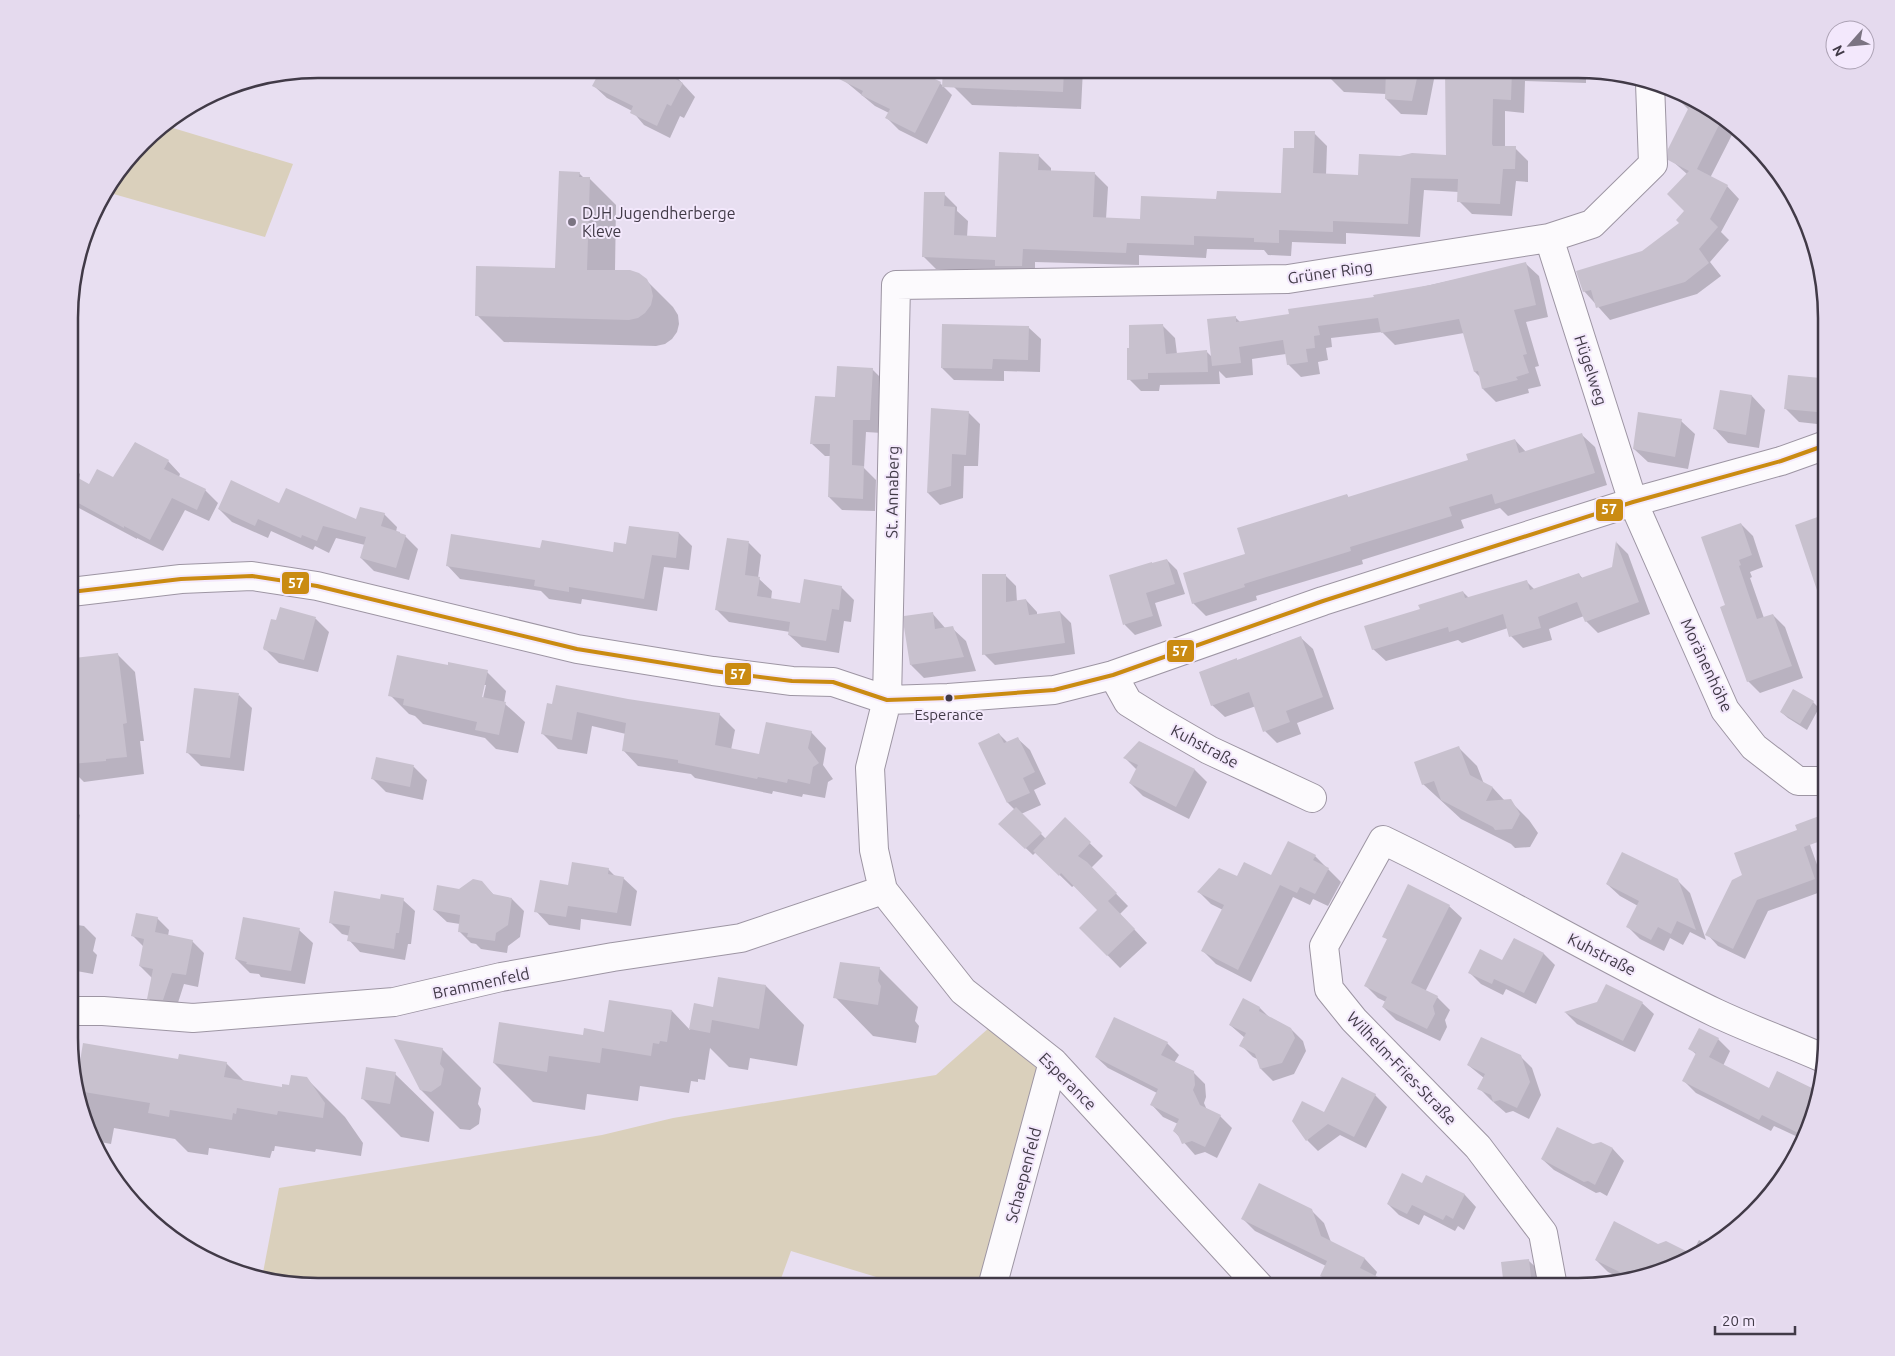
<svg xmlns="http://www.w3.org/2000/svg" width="1895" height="1356" font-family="Ubuntu,sans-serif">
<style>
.green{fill:#dad0bc}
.shadow{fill:#0003;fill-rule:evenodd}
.building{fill:#c8c1ce}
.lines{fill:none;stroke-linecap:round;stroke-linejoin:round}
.minor-casing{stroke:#9d95a3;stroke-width:30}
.minor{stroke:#fcfafd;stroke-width:28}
.bus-1-casing{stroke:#f3e8fc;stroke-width:8}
.bus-1{stroke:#ca8b12;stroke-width:4}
.poi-dot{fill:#7b7482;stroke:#f3e8fc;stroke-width:2}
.bus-dot{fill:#413a47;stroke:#f3e8fc;stroke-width:2}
.labels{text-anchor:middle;stroke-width:4;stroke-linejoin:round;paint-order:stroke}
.bus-label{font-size:15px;fill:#413a47;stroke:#f3e8fc}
.poi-label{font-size:16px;fill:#413a47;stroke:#f3e8fc;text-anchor:start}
.street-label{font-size:16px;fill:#413a47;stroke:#f3e8fc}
.rim{fill:none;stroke:#413a47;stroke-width:2.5}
.line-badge{stroke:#f3e8fc;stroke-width:2}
.badge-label{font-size:14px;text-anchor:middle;font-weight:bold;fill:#fff}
</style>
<rect width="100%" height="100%" fill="#e8dff1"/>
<!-- green -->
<path class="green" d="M163 125 293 164 265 237 110 193 112 185 153 131Z
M990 1027 1042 1073 983 1287H909L791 1251 778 1287H302L262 1278 279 1188 602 1135 673 1118 936 1075Z"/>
<!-- shadow -->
<path class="shadow" d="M602 69H665L672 72 695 97 684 118 680 116 670 138 644 125 632 111 607 98 594 86Z
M853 69H912L940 83 952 95 927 144 899 130 887 118 889 113 875 106 846 82Z
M954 69H1083L1081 109 972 105 954 87Z
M1329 69H1436L1427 115 1401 114 1386 99V94L1344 92 1329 77Z
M1446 69H1586V83L1525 81 1524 113 1505 111V147L1515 148 1528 161V182L1516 181 1512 216 1472 214 1459 201V192L1424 190 1420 237 1346 233V244L1292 242 1291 256 1268 255 1264 250 1207 249 1206 258 1139 255V265L1035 262V279L1003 272 936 269 923 256 944 194 957 207V211L968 221 967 237 997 238 1038 155 1051 168V172L1095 174 1108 187 1106 219 1142 220 1218 201 1282 195 1295 149 1314 133 1327 146 1326 175 1359 176 1400 157 1447 156Z
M1684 94 1729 120 1736 127 1710 178 1727 186 1739 199 1721 232 1729 240 1710 262 1721 276 1697 294 1610 320 1584 291 1643 252 1681 223 1686 211 1687 174 1670 159 1689 110 1680 101Z
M560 172 579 173 584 178H589L616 205 615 271 646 280 673 307 678 315 679 324 677 332 672 339 665 344 656 346 504 342 477 315 556 270Z
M1526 264 1539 276 1548 317 1526 322 1539 366 1535 367 1541 386 1528 389 1529 393 1496 402 1483 389 1480 377 1475 372 1464 333 1395 345 1382 332 1331 338 1332 347 1326 348 1328 360 1318 362 1320 374 1301 377 1288 364 1286 354 1252 359 1253 375 1226 378 1219 371 1220 384 1160 385 1159 391H1141L1129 379 1162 325 1175 338 1177 354 1206 351 1212 357 1236 318 1240 322 1290 316Z
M1028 327 1041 339 1040 372 1004 371V381L954 380 942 368Z
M872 369 885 382 882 433 866 432 864 468 876 480 875 511 842 510 829 497 831 456H825L812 444 836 399Z
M1820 380 1826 385V425L1799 422 1785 408Z
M1721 391 1752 396 1765 410 1759 448 1728 443 1715 429Z
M968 412 980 424 978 466H964L963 498 940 505 928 493 931 453Z
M1681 421 1695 434 1688 469 1648 462 1634 449Z
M1582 435 1595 447 1607 485 1508 516 1500 508 1461 520 1464 528 1362 560 1363 564 1256 596 1257 600 1206 616 1193 603 1246 554 1347 495 1349 498 1469 461 1515 440 1526 452Z
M168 461 180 474 179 477 205 490 218 503 209 521 185 510 163 551 137 538V539L77 507 74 549 71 548V465L80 474 79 480 89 486Z
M280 504 357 521 384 514 397 527 396 532 405 536 418 549 409 580 374 571 361 558 365 545 336 538 329 553 315 546 313 550 271 531 268 538 232 522 219 509Z
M1741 524 1753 536 1763 567 1750 572 1752 577 1750 578 1764 618 1773 615 1785 627 1803 678 1760 693 1748 681 1726 606Z
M630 527 679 533 692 546 689 570 664 567 657 611 582 599 581 604 549 599 541 591 460 579 447 565 542 550 614 553 627 545Z
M728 539 749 543 761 555 758 578 772 591 771 600 801 604 841 587 854 600 851 622 844 621 839 653 802 647 789 635 790 632 729 622 717 610Z
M1617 543 1628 554 1650 614 1598 633 1586 621 1584 616 1549 629 1552 640 1523 648 1511 636 1508 628 1462 643 1458 640 1386 661 1373 649 1421 610 1463 592 1469 598 1527 582 1535 590 1579 574 1583 579 1613 568Z
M1167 560 1177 570 1185 594 1155 603 1162 626 1135 635 1125 625 1110 576Z
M1005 575 1016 586 1017 602 1026 600 1037 612V615L1060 612 1071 623 1075 654 995 665 984 654Z
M281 609 316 619 329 632 318 672 279 663 264 648 277 622Z
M932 613 946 629 952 628 966 641 976 671 924 678 911 665Z
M1300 637 1313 649 1334 709 1297 723 1301 734 1277 743 1265 731 1256 706 1225 717 1212 705 1238 661Z
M117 654 135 672 144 741H140L144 774 84 782 71 769V743H75L77 731 79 689Z
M449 667 487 672 506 691 504 703 525 722 518 753 496 749 485 738 423 724 415 716 409 714 390 695ZM484 685H486L482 703H480Z
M239 695 252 708 244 771 201 766 187 752Z
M628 700 719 714 735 730 731 750 760 756 811 732 826 748 823 765 833 779 828 782 825 798 803 794 802 797 773 791 772 794 695 778 691 774 638 766 623 750 626 734 592 726 587 754 558 749 543 734 553 705Z
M1813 702 1819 708 1807 730 1788 718 1781 712Z
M1826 704V718L1821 705Z
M999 734 1008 743 1018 739 1030 750 1046 784 1034 790 1041 805 1021 814 1046 839 1065 819 1103 856 1091 868 1128 906 1120 914 1147 943 1120 968 1081 928 1099 910 1075 885 1072 887 1036 852 1033 855 1000 824 1015 810 1008 803Z
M1140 742 1195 770 1207 782 1189 819 1143 796 1130 783 1137 770 1125 758Z
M1459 748 1477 766 1484 784 1493 788 1505 801H1510L1529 820 1538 833 1530 847 1515 848 1511 844 1461 819 1423 784Z
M377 759 414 767 427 780 423 800 386 792 372 778Z
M71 808 80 815 75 841 71 840Z
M1809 842 1826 890 1768 911 1745 959 1718 946 1707 934Z
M1315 856 1341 882 1328 906 1313 899 1310 905 1293 897 1251 982 1216 964 1203 951 1223 910 1211 904 1199 892 1237 878 1271 877Z
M608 869 615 876 623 878 637 891 631 926 581 919 580 930 549 925 536 911 569 886Z
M1677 880 1690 893 1706 940 1690 932 1683 945 1670 938 1664 951 1640 939 1628 927 1638 906 1620 896 1607 884Z
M481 882 495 896 512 899 524 911 520 937 508 946 507 953 481 949 476 944 471 943 459 931 460 924 447 922 434 910 459 890Z
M403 900 415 911 411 944H408L405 960 360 952 349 940 350 936 342 934 330 922 381 901Z
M1449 906 1462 918 1425 992 1437 997 1450 1010 1445 1020 1447 1027 1440 1041 1396 1020 1383 1007 1386 1002 1378 998 1366 986 1388 940 1384 936Z
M157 918 169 930 168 936 192 941 204 953 198 987 184 984 175 1012 160 1010 148 998 152 978 140 966 144 947 133 936Z
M71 924 84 926 96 938 93 951 97 955 93 974 71 970Z
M299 930 313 943 305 984 261 977 259 974 250 973 236 959Z
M1514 939 1544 954 1555 965 1536 1004 1506 989 1503 995 1481 984 1469 972 1503 962Z
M879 968 918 1007 915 1021 919 1026 916 1043 873 1036 835 997Z
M719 978 766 986 804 1025 797 1066 750 1058 748 1070 729 1067 710 1048 705 1080 698 1079V1082L691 1081 689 1093 640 1086 638 1101 587 1094 585 1110 533 1102 494 1063 584 1036 605 1033 672 1011 690 1030 695 1005 714 1008Z
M1597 1003H1642L1654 1014 1635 1052 1577 1024 1566 1013Z
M1260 1008 1269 1017 1291 1029 1303 1041 1306 1051 1294 1074 1273 1081 1261 1069 1259 1060 1253 1057 1241 1045 1245 1038 1230 1025Z
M1718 1039 1730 1051 1723 1066 1769 1089 1778 1072 1818 1092 1813 1119 1802 1139 1774 1126 1771 1131 1696 1093 1684 1081 1697 1055 1690 1049Z
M1167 1043 1179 1055 1174 1063 1193 1072 1205 1084 1206 1097 1204 1103 1207 1110 1220 1116 1232 1128 1217 1158 1205 1152 1195 1155 1174 1131 1178 1124 1163 1117 1152 1105 1157 1093 1108 1068 1096 1057Z
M442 1049 481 1088 478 1104 481 1109 479 1124 470 1130 460 1129 421 1090Z
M1520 1056 1532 1068 1541 1095 1529 1119 1513 1111 1506 1113 1491 1100 1479 1088 1484 1078 1468 1065Z
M179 1061 226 1063 245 1082 283 1088 290 1087 306 1078 345 1117 363 1143 361 1156 316 1149 315 1152 275 1146 274 1151H272L270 1158 209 1148 208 1155 188 1152 175 1139 114 1128 111 1144 95 1141 72 1075 79 1076Z
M395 1074 434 1112 429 1142 401 1137 362 1098Z
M1375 1095 1387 1107 1366 1148 1340 1135 1318 1151 1307 1140 1325 1114Z
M1601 1143 1613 1149 1624 1161 1607 1196 1600 1192 1596 1193 1554 1170 1542 1159Z
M1426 1176 1465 1195 1476 1207 1464 1230 1458 1226 1455 1231 1424 1215 1419 1225 1399 1215 1388 1204 1422 1185Z
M1311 1210 1324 1223 1331 1242 1365 1259 1377 1272 1375 1277 1395 1287H1333L1322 1275 1326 1266 1255 1231 1243 1219Z
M1699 1240 1711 1246 1688 1261 1641 1279 1626 1281 1608 1272 1596 1260 1658 1245 1691 1255Z
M1529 1261 1543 1274 1544 1287H1505L1502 1263Z"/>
<!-- building -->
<path class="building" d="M601 69H673L670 76 683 83 671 106 667 104 657 126 630 113 633 106 592 86Z
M819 69H915L941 82 915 133 885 118 890 109 861 95 863 91Z
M943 69H1064L1063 92 942 87Z
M1386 69H1419L1412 101 1385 99Z
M1445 69H1512L1511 100 1493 99 1492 144 1493 146H1516L1515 169H1503L1500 204 1457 202 1458 179 1411 178 1408 224 1333 221V232L1279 230V243L1254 242V238L1194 236V245L1127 243 1126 253 1023 249 1022 266H995V260L922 257 924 192H945L944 206 955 207 954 235 996 237 999 152 1039 154 1038 170 1095 172 1093 217 1140 219 1141 196 1216 199 1217 191 1281 193 1283 148H1294V131H1315L1313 173 1358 175 1359 154 1400 156 1412 153 1446 155Z
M1693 99 1723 117 1697 169 1728 185 1710 219 1718 227 1699 249 1709 263 1685 282 1596 308 1591 290 1583 292 1576 271 1642 251 1679 223 1676 220 1684 211 1667 194 1689 171 1668 160V149Z
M559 171 580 172 579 177H590L587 270H630L639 273 647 279 651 287 653 296 651 305 645 313 638 318 629 320 475 316 476 266 555 268Z
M1526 262 1536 305 1514 310 1527 354 1523 355 1529 373 1516 377 1518 380 1482 389 1478 371 1474 372 1459 319 1381 333 1378 318 1318 326 1320 335 1314 336 1315 348 1306 349 1308 362 1287 365 1283 340 1239 347 1241 363 1212 366 1207 319 1236 316V322L1289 314 1288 309 1374 297 1373 295 1430 285Z
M942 324 1029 326 1028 360 993 359 992 369 941 368Z
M1163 324 1166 354 1207 350 1208 372 1148 373V379L1127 380V348H1129V325Z
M837 366 873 368 870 420H853L852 465 864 466 863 499 828 497 830 444H810L815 396 835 397Z
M1788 375 1821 378 1817 412 1784 409Z
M1720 390 1752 395 1746 435 1713 429Z
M931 408 969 411 966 455 952 454 951 486 927 493Z
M1638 412 1682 419 1675 457 1633 449Z
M1582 433 1595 473 1495 504 1492 494 1449 507 1452 516 1350 547 1351 551 1244 584 1245 587 1192 604 1183 573 1245 554 1237 528 1347 494 1348 497 1468 460 1466 454 1515 439 1519 453Z
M135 442 169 460 164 469 206 489 197 510 172 498 150 540 124 526V528L71 499V474L89 484 97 469 113 477Z
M231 480 279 503 286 488 356 519 360 507 385 513 381 526 400 532V533L406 535 396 568 360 558 366 537 323 526 317 541 302 535 301 538 258 519 255 526 218 509Z
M1826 514V604L1822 605 1795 525Z
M1741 523 1752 555 1739 560 1741 565 1739 566 1757 619 1773 614 1792 666 1747 682 1720 607 1725 605 1701 537Z
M629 526 679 532 676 558 652 555 644 599 569 587V592L534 586 535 580 446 566 451 534 540 548 542 540 613 552 614 542 626 544Z
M727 538 749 541 745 575 760 577 757 596 800 603 804 579 842 586 839 610 832 609 826 641 788 635 790 622 715 610Z
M1616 541 1639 602 1585 622 1577 602 1538 617 1541 628 1509 637 1503 614 1449 632 1448 627 1372 650 1364 626 1420 609 1418 605 1463 591 1465 598 1527 580 1530 590 1579 573 1581 578 1612 567Z
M1167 559 1175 584 1146 593 1153 616 1123 625 1109 575 1152 562V563Z
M982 574H1006V602L1026 599 1029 615 1060 611 1065 643 982 655Z
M280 607 316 617 304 660 264 650 263 648 271 619 276 620Z
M933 612 935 629 953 626 964 657 910 665 904 627V616Z
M1301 636 1323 697 1286 711 1290 722 1263 732 1249 692 1211 706 1199 672 1237 658V660Z
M118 653 127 723 123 724 127 757 106 759V761L71 764V731L76 730 71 688 78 687 74 658Z
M397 655 448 665V662L488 670 482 697 506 702 499 735 475 730 477 722 403 705 404 699 388 696Z
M556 685 628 699 720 713 715 745 759 754 766 722 812 731 808 748 819 763 813 767 810 784 788 779 787 783 758 777 757 779 678 763V760L622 751 626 723 577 712 572 740 541 734 547 703 552 704Z
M194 688 239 693 230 758 186 753Z
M1793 689 1814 701 1800 724 1780 712Z
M999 733 1004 743 1018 737 1035 772 1023 778 1030 793 1007 803 978 743Z
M1139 741 1195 769 1176 807 1129 783 1138 765 1123 758Z
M1459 746 1470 775 1493 787 1486 801 1511 799 1520 814 1512 829 1495 830 1493 827 1441 800 1434 781 1422 785 1414 762Z
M376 757 414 765 410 787 371 779Z
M1016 807 1042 833 1025 849 998 824Z
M1822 815 1826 826V839L1804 847 1815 879 1757 900 1733 949 1705 935 1732 880 1742 875 1734 853 1797 830 1795 825Z
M1065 817 1091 842 1078 856 1087 862 1117 893 1108 901 1135 929 1107 956 1079 928 1097 910 1061 873 1059 876 1033 851Z
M1288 841 1316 855 1313 860 1329 868 1315 894 1300 887 1297 893 1280 885 1238 970 1201 951 1224 905 1197 892 1219 868 1237 876 1244 862 1271 875Z
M1622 852 1678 879 1696 930 1677 921 1671 934 1658 927 1651 940 1626 927 1639 901 1606 884Z
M572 862 609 868 608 874 624 877 617 913 568 906 566 917 534 912 540 880 568 885Z
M473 879 482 881 493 894 512 898 508 925 496 933 495 941 467 937 468 933 458 932 460 915 433 910 437 885 459 889Z
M1408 884 1450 905 1411 983 1438 996 1433 1006 1435 1014 1427 1029 1382 1007 1387 997 1364 986 1387 939 1382 937Z
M334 891 380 899 381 894 404 898 399 933H396L394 949 347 941 350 926 329 923Z
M136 913 158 917 155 932 193 940 186 975 172 973 163 1000 147 999 153 969 139 966 144 939 131 936Z
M243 917 300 928 291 971 246 964 247 962 235 959Z
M1514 938 1544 953 1524 993 1494 979 1492 984 1468 973 1480 949 1502 960Z
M840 962 880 967 878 981 881 986 878 1005 833 998Z
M718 977 766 985 759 1029 712 1020 710 1033 689 1029 694 1003 713 1007Z
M1606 984 1643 1002 1623 1041 1564 1012 1597 1002Z
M1243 998 1260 1007 1259 1011 1291 1028 1295 1038 1282 1063 1260 1069 1255 1054 1239 1046 1246 1033 1229 1025Z
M609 1000 672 1010 667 1042 660 1041 659 1044 653 1043 651 1056 602 1048 600 1063 549 1056 547 1072 493 1063 499 1022 583 1035 584 1028 604 1032Z
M1114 1017 1168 1042 1161 1055 1194 1071 1195 1085 1193 1090 1200 1105 1221 1115 1205 1147 1192 1141 1182 1144 1178 1135 1173 1131 1179 1119 1150 1105 1158 1089 1095 1057Z
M1699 1028 1719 1038 1709 1057 1769 1088 1777 1071 1818 1091 1813 1119 1804 1136 1762 1115 1759 1120 1682 1081 1696 1053 1688 1049Z
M1481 1037 1521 1055 1530 1082 1517 1108 1500 1100 1493 1102 1491 1095 1477 1089 1485 1074 1467 1065Z
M394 1039 443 1048 440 1064 444 1069 441 1085 431 1092 420 1090Z
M83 1043 178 1059 179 1054 227 1062 224 1077 282 1087V1084L289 1085 291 1075 307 1077 325 1103 323 1118 278 1111 277 1115 237 1108 236 1114 233 1113 232 1120 170 1110 169 1117 148 1113 150 1103 78 1091 76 1086Z
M366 1067 396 1072 390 1104 361 1099Z
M1342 1077 1376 1094 1354 1137 1328 1124 1306 1141 1292 1121 1302 1101 1324 1112Z
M1557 1127 1593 1144 1601 1142 1613 1148 1595 1185 1588 1181 1584 1182 1541 1159Z
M1402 1173 1422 1183 1426 1175 1465 1194 1453 1219 1446 1215 1443 1220 1412 1205 1407 1214 1387 1204Z
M1259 1183 1312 1209 1321 1236 1365 1258 1360 1268 1398 1287H1343L1320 1276 1327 1261 1241 1219Z
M1614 1221 1658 1244 1666 1241 1696 1256 1688 1261 1641 1279H1634L1595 1260Z
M1529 1259 1532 1287H1504L1501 1262Z"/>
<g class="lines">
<!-- minor casing -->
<g class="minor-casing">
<path id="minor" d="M1549 238 1633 502 1725 710 1754 747 1798 781H1826
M71 592 181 579 252 576 317 586 577 649 713 671 792 681 833 682 887 700 948 698 1054 690 1113 675 1323 601 1633 502 1781 461 1826 445
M1113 675 1128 702 1157 720 1209 750 1312 798
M71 1011H103L193 1018 394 1002 501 977 613 957 741 938 883 890
M992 1287 1053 1062
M1260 1287 1053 1062 963 991 883 890 874 850 870 768 887 700 896 285 1288 279 1549 238 1592 224 1653 164 1650 83
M1553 1287 1543 1233 1478 1147 1354 1020 1329 989 1324 946 1383 840C1496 894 1603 959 1716 1013 1752 1030 1789 1043 1825 1059"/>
</g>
<!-- minor -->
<use href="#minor" class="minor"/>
<!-- bus-1 casing -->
<g class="bus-1-casing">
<path id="bus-1" d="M71 592 181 579 252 576 317 586 577 649 713 671 792 681 833 682 887 700 948 698 1054 690 1113 675 1323 601 1633 502 1781 461 1826 445"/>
</g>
<!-- bus-1 -->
<use href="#bus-1" class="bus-1"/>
</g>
<!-- markers -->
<circle class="poi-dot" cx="572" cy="222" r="5"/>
<circle class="bus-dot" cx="949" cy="698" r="4.5"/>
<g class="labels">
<!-- bus labels -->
<g class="bus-label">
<text x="949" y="720">Esperance</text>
</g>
<!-- poi labels -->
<g class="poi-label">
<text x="582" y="219">DJH Jugendherberge<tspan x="582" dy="18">Kleve</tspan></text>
</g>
<!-- street labels -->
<g class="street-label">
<text transform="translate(1330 272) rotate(-8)" y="6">Grüner Ring</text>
<text transform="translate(1591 370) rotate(72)" y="6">Hügelweg</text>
<text transform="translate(892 492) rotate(-89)" y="6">St. Annaberg</text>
<text transform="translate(1707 665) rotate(65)" y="6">Moränenhöhe</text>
<text transform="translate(1205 746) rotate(28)" y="6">Kuhstraße</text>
<text transform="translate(1602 954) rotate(27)" y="6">Kuhstraße</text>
<text transform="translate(481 983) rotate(-12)" y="6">Brammenfeld</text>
<text transform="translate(1402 1068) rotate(46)" y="6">Wilhelm-Fries-Straße</text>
<text transform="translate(1068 1081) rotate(45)" y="6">Esperance</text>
<text transform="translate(1023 1175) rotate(-75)" y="6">Schaepenfeld</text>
</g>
</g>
<!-- crop -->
<path d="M0 0H1895V1356H0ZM318 78H1578A240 240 0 0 1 1818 318V1038A240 240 0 0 1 1578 1278H318A240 240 0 0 1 78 1038V318A240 240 0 0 1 318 78Z" fill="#e5daee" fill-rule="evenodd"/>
<path class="rim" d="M318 78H1578A240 240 0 0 1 1818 318V1038A240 240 0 0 1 1578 1278H318A240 240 0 0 1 78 1038V318A240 240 0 0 1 318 78Z"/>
<g class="line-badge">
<rect x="1595" y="498" width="29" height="24" rx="5" fill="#ca8b12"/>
<rect x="281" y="571" width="29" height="24" rx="5" fill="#ca8b12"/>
<rect x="1166" y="639" width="29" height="24" rx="5" fill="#ca8b12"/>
<rect x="724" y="662" width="28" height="24" rx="5" fill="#ca8b12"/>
</g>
<g class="badge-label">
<text x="1609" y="514">57</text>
<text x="296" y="588">57</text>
<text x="1180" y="656">57</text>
<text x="738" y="679">57</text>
</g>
<!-- north arrow -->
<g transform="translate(1850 45) rotate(243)"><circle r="24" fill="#f3e8fc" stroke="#aca2b4"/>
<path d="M0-4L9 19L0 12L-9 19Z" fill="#7b7482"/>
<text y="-8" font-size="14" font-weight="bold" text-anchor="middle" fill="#413a47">N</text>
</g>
<!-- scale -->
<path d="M1715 1326v8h80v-8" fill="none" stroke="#413a47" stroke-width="2.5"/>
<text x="1722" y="1326" font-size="15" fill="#413a47" stroke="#f3e8fc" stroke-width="4" paint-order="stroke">20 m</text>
</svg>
